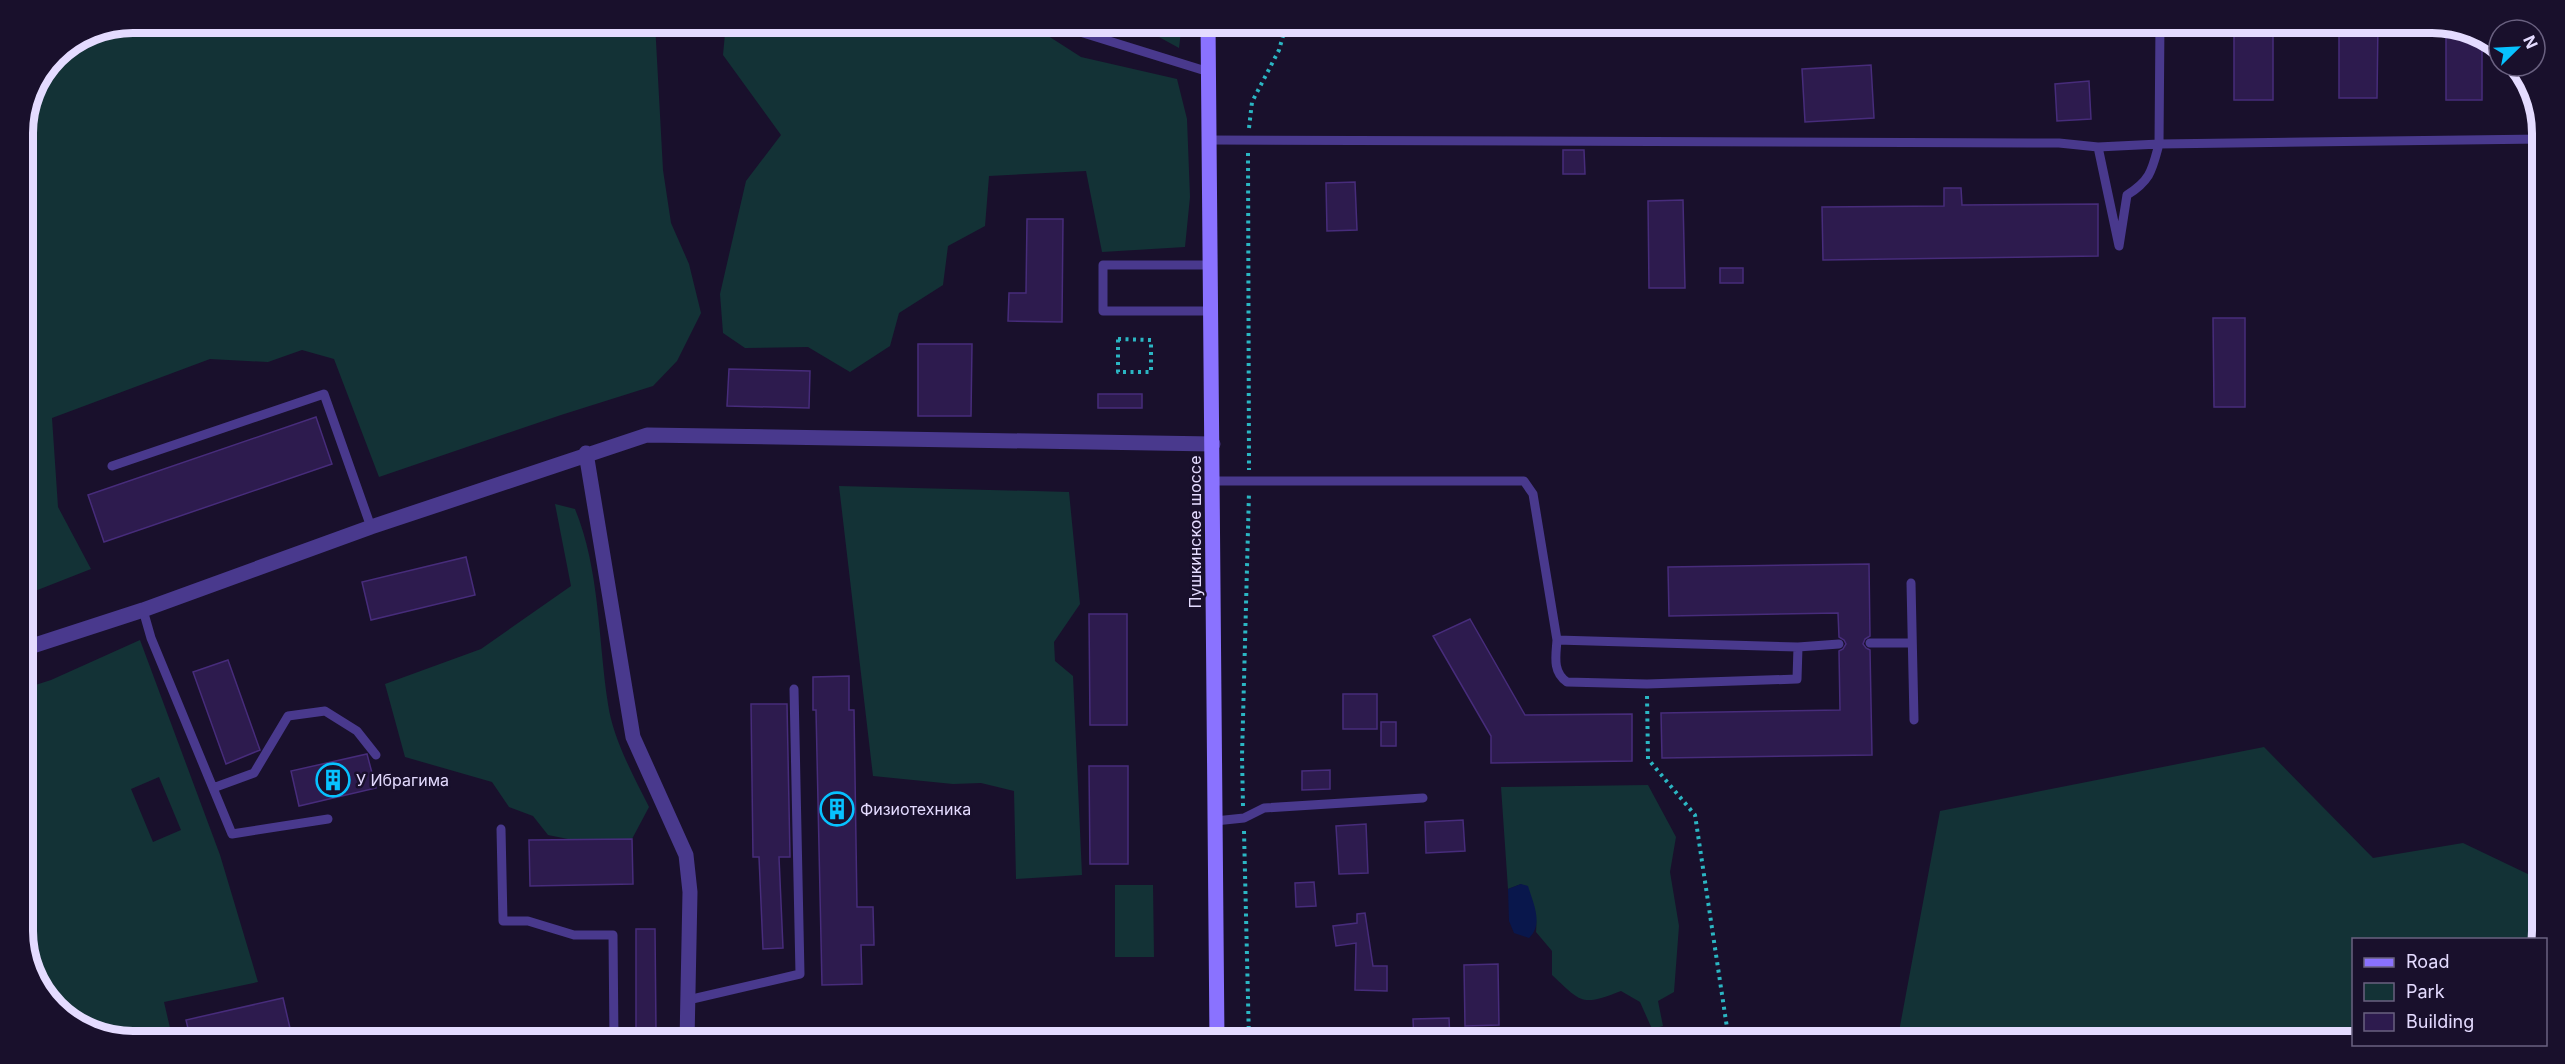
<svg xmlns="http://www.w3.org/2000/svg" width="2565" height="1064" font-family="Inter,sans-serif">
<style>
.green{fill:#133236;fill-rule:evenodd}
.water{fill:#09174c}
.building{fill:#2d1b4e;stroke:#472c7b;stroke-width:1.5}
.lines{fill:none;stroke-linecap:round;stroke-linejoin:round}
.path{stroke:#2bb6c3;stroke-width:4;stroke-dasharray:3 4.5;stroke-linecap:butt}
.lane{stroke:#49398d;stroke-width:9}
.street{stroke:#49398d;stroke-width:15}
.secondary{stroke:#8a72ff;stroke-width:15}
.labels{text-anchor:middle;stroke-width:5;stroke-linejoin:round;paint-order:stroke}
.street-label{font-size:16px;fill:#e4dbff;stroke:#19102c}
.poi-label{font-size:16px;fill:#e4dbff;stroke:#19102c;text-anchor:start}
.rim{fill:none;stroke:#e4dbff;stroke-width:8}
</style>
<rect width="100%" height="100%" fill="#19102c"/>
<!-- green -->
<path class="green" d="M133 22 655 23 663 170 671 223 689 264 701 313 677 361 653 386 561 415 379 477 334 359 302 350 268 362 210 359 52 418 58 507 91 569 35 591 23 582V126L55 55 91 31Z
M726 23H1028L1081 57 1177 79 1187 119 1190 197 1185 247 1102 252 1086 171 989 176 985 226 948 246 943 285 899 313 890 346 850 372 808 347 745 348 723 333 720 294 746 181 781 135 723 55Z
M1111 23H1182L1179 48 1137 25Z
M839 486 1069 492 1080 604 1054 642 1055 661 1073 676 1082 875 1016 879 1014 791 981 783 953 784 873 776Z
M555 504 575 509C600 570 598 639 608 704 613 739 633 775 649 807L632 839 573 840 548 835 533 816 509 807 492 782 405 757 385 684 481 649 571 586Z
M140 640 220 855 258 982 164 1002 173 1041H133L91 1033 45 998 23 939V689L51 680ZM159 777 181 830 153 842 131 789Z
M2264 747 2373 858 2463 843 2532 876 2541 939 2354 940 2353 1041H1921L1898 1037 1940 811Z
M1648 785 1676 837 1670 872 1679 926 1674 992 1658 1001 1663 1026 1652 1029 1640 1002 1621 991C1581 1007 1581 1002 1552 975V951L1536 932C1538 912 1531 901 1521 884L1508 889 1501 787Z
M1115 885H1153L1154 957H1115Z"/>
<!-- water -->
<path class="water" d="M1521 884 1528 886C1533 903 1544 924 1529 938L1514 933 1509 921 1508 889Z"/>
<!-- building -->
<path class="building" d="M2234 22H2273V100H2234Z
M2339 22H2378L2377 98H2339Z
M2446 25 2474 31 2482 37V100H2446Z
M1871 65 1874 118 1805 122 1802 69Z
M2089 81 2091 119 2057 121 2055 84Z
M1563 150H1584L1585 174H1563Z
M1355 182 1357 230 1327 231 1326 183Z
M1944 188H1961L1962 205 2098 204V256L1823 260 1822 207 1944 206Z
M1683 200 1685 288H1649L1648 201Z
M1027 219H1063L1062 322 1008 321 1009 293H1026Z
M1720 268H1743V283H1720Z
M2213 318H2245V407H2214Z
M918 344H972L971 416H918Z
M729 369 810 371 809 408 727 406Z
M1098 394H1142V408H1098Z
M316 417 332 464 104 542 88 495Z
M466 557 475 595 371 620 362 582Z
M1869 564 1870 636 1865 639 1863 644 1866 648 1870 650 1872 755 1662 758 1661 713 1840 710 1839 651 1843 649 1846 644 1844 640 1839 637 1838 613 1669 616 1668 567Z
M1089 614H1127V725H1090Z
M1470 619 1525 715 1632 714V761L1491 763V736L1433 636Z
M228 660 260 750 226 764 193 672Z
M849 676V710H854L857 907H873L874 945H861L862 984 822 985 816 710H813V677Z
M1343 694H1377V729H1343Z
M751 704H787L790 857H779L783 948 763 949 759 857H753Z
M1381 722H1396V746H1381Z
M367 754 376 788 299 806 291 771Z
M1089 766H1128V864H1090Z
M1330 770V789L1302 790V771Z
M1463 820 1465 851 1426 853 1425 822Z
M1366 824 1368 873 1339 874 1336 826Z
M632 839 633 884 530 886 529 840Z
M1314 882 1316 906 1296 907 1295 883Z
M1365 913 1373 966H1387V991L1355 990 1356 943 1336 946 1333 926 1357 923V914Z
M636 929H655L656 1031H636Z
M1498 964 1499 1025 1465 1026 1464 965Z
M283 998 293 1041H191L186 1020Z
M1449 1018 1450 1041H1414L1413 1019Z"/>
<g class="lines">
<!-- path -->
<path class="path" d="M1249 128 1252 102 1279 50 1287 22
M1248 153 1249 470
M1118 339 1151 340V372H1118Z
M1647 696 1648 759 1695 815 1729 1041
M1243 806 1242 756 1249 492
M1244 831 1249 1041"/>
<!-- lane -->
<path class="lane" d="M1067 22 1080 32 1209 72
M1209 140 2059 143 2098 147 2159 144 2160 22
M2098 147 2119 246 2127 195C2151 180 2152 170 2159 144L2542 139
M1211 265H1103V311H1211
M112 466 324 394 371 527
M1213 481H1524L1533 494 1557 640C1556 655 1552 672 1567 682L1647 684 1797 679 1798 647
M1911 583 1914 720
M143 610 151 638 232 834 328 819
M1557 640 1798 647 1839 644
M1870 643H1912
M213 788 254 773 288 716 325 711 357 731 376 755
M1215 821 1244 818 1264 808 1423 798
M501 829 503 921H528L574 935H613L614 1041
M688 1000 800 974 794 689"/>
<!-- street -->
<path class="street" d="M586 453 633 737 686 855 690 892 687 1041
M23 649 143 610 371 527 647 435 1213 444"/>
<!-- secondary -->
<path class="secondary" d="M1208 22 1217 1041"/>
</g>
<!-- icons -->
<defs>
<g id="building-ring" transform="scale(1.725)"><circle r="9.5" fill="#19102c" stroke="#07c2ff" stroke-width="1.5"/><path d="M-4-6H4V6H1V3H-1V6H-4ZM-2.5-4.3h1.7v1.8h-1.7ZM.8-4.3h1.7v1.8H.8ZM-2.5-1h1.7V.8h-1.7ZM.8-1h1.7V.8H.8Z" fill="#07c2ff"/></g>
</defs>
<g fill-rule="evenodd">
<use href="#building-ring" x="333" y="780"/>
<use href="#building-ring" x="837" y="809"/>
</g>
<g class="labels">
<!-- street labels -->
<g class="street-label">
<text transform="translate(1195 532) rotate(-90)" y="6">Пушкинское шоссе</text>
</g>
<!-- poi labels -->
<g class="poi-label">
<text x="356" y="786">У Ибрагима</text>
<text x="860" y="815">Физиотехника</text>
</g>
</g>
<!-- crop -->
<path d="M0 0H2565V1064H0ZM133 33H2432A100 100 0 0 1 2532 133V931A100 100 0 0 1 2432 1031H133A100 100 0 0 1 33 931V133A100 100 0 0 1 133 33Z" fill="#19102c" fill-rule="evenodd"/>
<path class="rim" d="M133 33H2432A100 100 0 0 1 2532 133V931A100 100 0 0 1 2432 1031H133A100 100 0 0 1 33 931V133A100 100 0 0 1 133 33Z"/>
<!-- legend -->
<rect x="2352" y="938" width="195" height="108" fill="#19102c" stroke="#6a6180" stroke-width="1.5"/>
<rect x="2364" y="958" width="30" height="9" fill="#8a72ff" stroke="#6a6180" stroke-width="1.5"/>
<text x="2406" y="968" font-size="18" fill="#e4dbff">Road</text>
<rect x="2364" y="983" width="30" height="18" fill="#133236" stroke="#6a6180" stroke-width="1.5"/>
<text x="2406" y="998" font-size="18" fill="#e4dbff">Park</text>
<rect x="2364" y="1013" width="30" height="18" fill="#2d1b4e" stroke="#6a6180" stroke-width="1.5"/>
<text x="2406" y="1028" font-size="18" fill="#e4dbff">Building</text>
<!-- north arrow -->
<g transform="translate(2517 48) rotate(66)"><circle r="28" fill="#19102c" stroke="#6a6180" stroke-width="1.5"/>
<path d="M0-4.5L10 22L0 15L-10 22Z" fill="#07c2ff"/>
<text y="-9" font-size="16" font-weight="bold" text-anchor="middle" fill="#e4dbff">N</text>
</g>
</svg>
